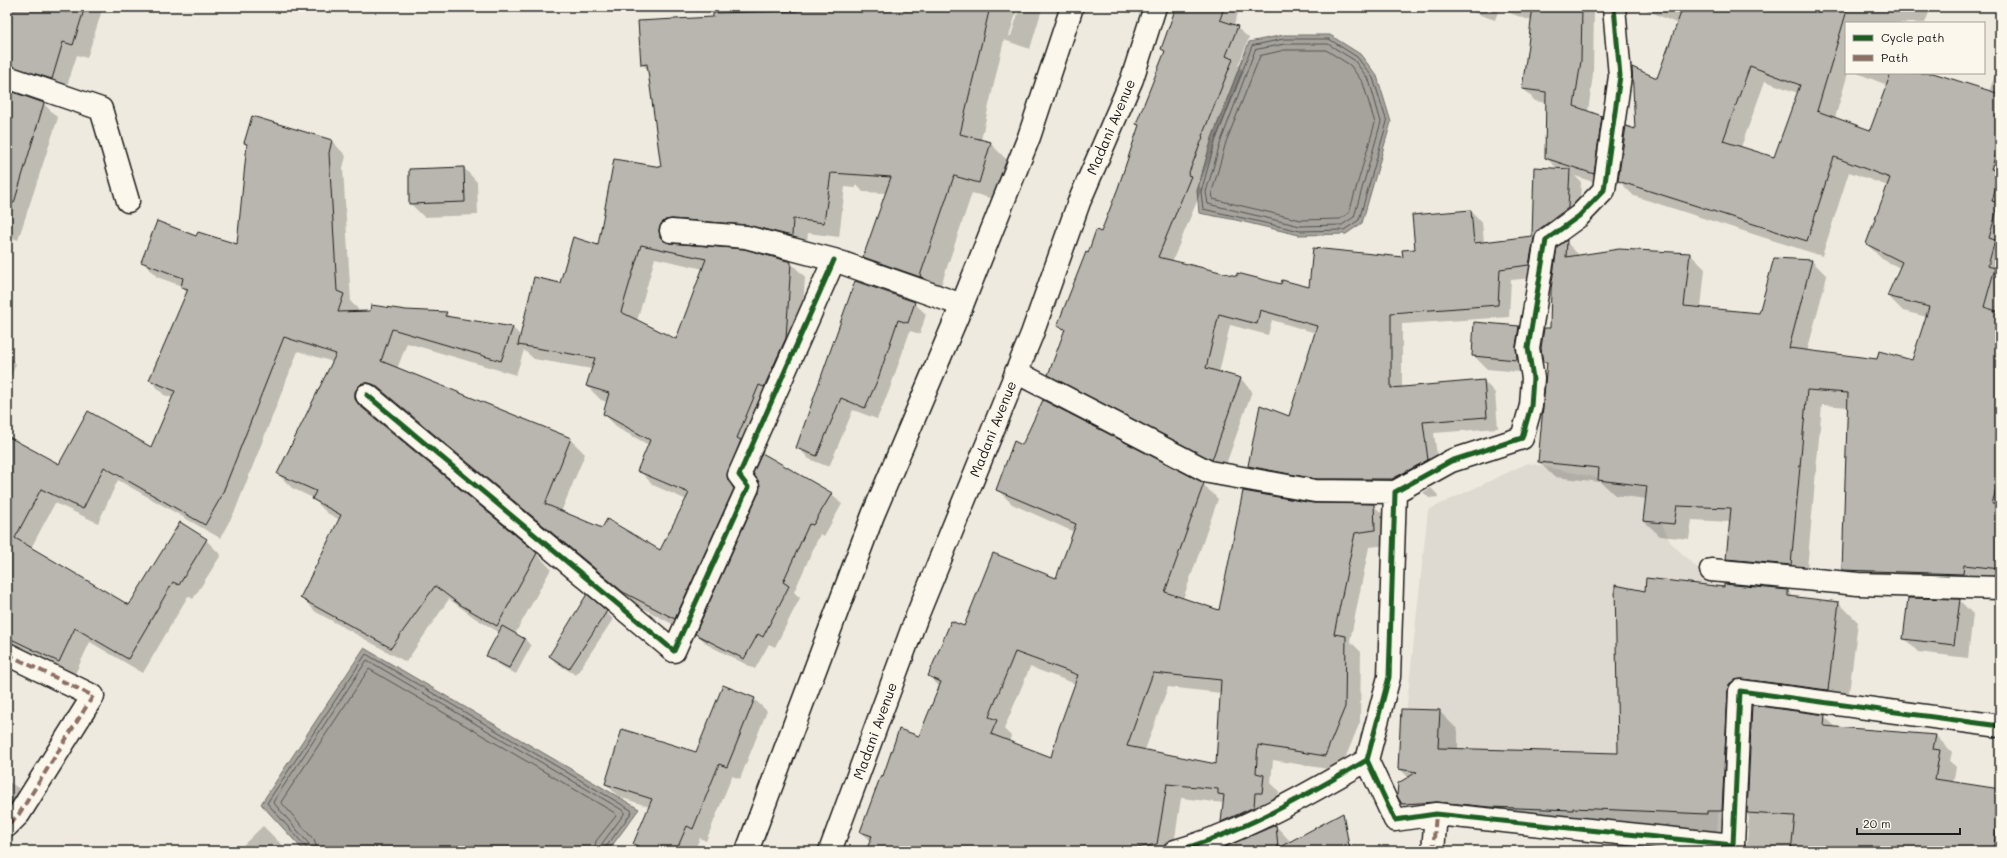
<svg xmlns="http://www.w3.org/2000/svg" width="2007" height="858" font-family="Mali,sans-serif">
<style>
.built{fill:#dedad1}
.water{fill:#a6a39d;stroke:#6f6d69}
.shadow{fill:#0003;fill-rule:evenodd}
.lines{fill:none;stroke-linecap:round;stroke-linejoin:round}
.shore{stroke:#535250;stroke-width:1}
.building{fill:#b9b6af;stroke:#1c1c1c;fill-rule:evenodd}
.minor-casing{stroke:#1c1c1c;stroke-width:25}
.major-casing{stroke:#1c1c1c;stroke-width:25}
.minor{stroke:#fbf7ec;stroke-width:22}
.major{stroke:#fbf7ec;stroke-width:22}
.quiet{stroke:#8d6e63;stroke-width:4;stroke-dasharray:8 4;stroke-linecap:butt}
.cycleway-casing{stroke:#fbf7ec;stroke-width:8}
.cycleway{stroke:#1b5e20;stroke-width:5}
.labels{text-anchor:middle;stroke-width:3;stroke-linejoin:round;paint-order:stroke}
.street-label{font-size:14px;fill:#1c1c1c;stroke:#fbf7ec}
</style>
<rect width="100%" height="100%" fill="#eeeadf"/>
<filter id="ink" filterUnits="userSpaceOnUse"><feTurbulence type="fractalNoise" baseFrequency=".025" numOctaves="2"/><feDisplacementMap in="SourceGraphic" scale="8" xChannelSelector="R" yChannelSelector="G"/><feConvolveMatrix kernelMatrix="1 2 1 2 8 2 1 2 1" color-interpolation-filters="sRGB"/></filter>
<g filter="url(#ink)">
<!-- built -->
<path class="built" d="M1528 463 1645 488 1671 543 1735 604 1717 832 1444 801 1406 713 1428 510Z"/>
<!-- water -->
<path class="water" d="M1284 35H1330L1360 54 1377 76 1391 122 1362 223 1346 234 1299 235 1236 220 1199 213 1197 191 1212 138 1249 42Z
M364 648 639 809 608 851H304L261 804Z"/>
<!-- shadow -->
<path class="shadow" d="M7 7H103L87 58 77 55 65 92 7 70Z
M806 7H1018L1009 36H1011L1020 7H1040L1042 9 1030 49 1004 40 981 140 990 143 1008 161 997 200 972 193 938 294 882 275 864 257 886 193 863 192 856 184V188L845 187 839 237 808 233 806 250 675 238 673 245 790 262 805 277 800 353 779 401 689 633 639 606 391 400 384 397 369 407V415L537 554 551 569 515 634 525 639 531 646 516 674 494 662 487 656 500 633 475 618 449 599 406 662 316 612 301 597 340 520 327 513 313 498 292 488 278 474 333 362 298 351 235 511 220 538 118 480 98 523 55 503 31 548 129 607 180 524 206 540 221 555 193 599 188 596 143 673 90 642 74 676 7 644V437L59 465 152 448 173 398 164 395 150 380 187 293 182 286 157 277 143 262 197 237 238 245 248 146 245 143 253 118 332 141 346 156 343 168 351 302 358 309 357 312 406 311 446 313 451 318 513 328 521 336 560 284 599 247 662 168 650 72 642 64 806 11ZM655 258 704 269 676 341 637 321ZM407 343 516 375 524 350 534 359 592 369 587 386 601 400 607 402 604 414 619 429 649 445 639 470 653 485 687 500 661 551 602 529 561 512 585 454 570 439 397 369Z
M1177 7H1240L1234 25 1249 38 1238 66 1244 71 1213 148 1214 149 1199 186 1202 189 1172 262 1282 286 1309 289 1404 258 1471 211 1482 222 1484 242 1533 237 1558 169 1546 158 1547 103 1535 101 1523 88 1532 21 1499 9 1495 20 1466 10 1464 7H1594L1593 74 1588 112 1601 117 1614 130 1606 186 1575 176 1581 182 1579 220 1550 242 1540 277 1511 280 1509 317 1402 324V388L1484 381 1495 393 1498 428 1434 433 1439 471 1404 491 1260 477 1249 466 1290 417 1316 333 1272 320 1268 335 1230 325 1219 373 1241 379 1252 391 1224 470 1061 386 1050 374 1065 332 1058 326 1096 232 1101 233 1134 149 1140 127 1137 124 1165 52 1162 49Z
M1640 7H1931L1925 23H1846V73H1848L1835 118 1870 131 1887 85 1857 73H1933L1989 92 2000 60V582L1858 585 1843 570 1849 407 1822 405 1806 580 1743 574 1727 559 1731 522 1692 520 1689 539 1660 536 1644 521 1647 499 1615 495 1601 482 1554 477 1539 462 1547 365 1544 361 1566 242 1580 256 1690 254 1705 269 1701 308 1760 314 1775 259 1812 261 1827 276 1807 352 1878 361H1913L1927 317 1903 311 1888 296 1900 268 1882 259 1867 244 1888 186 1849 172 1822 256 1634 196 1619 181 1678 24ZM1765 81 1798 93 1774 158 1741 147Z
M7 91 44 104 58 118 18 240 13 238 7 258Z
M464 168 477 182 478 215 424 217 410 203Z
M855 282 914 303 926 314 920 334 910 331 889 391 877 419 853 410 829 467 809 459 798 447Z
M7 323 11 327 7 336Z
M1519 327 1532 340 1530 373 1487 369 1473 355Z
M7 355 16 364 7 386Z
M1023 446 1203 484 1218 499 1183 599 1220 611 1313 504 1373 505 1389 520V545L1369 547 1350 641 1361 652 1360 722 1340 771 1273 760 1271 783 1279 791 1276 808 1237 836 1222 821 1224 803 1181 798 1173 851H867L871 841 861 831 883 777 920 737 940 687 929 676 964 627 1056 579 1074 532 1012 504 997 489ZM1030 667 1076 684 1051 758 1009 742 1011 736 1004 729ZM1168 687 1221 693 1217 766 1145 750Z
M1431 488 1437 494 1438 497 1429 498 1423 492Z
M831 493 842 504 824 536 820 534 794 592 800 598 775 647 769 644 755 669 708 645 697 634Z
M1725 589 1788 591 1794 598 1839 603 1858 622 1847 709 1761 697 1748 704 1741 834 1592 827 1422 823 1402 804 1409 778 1399 768 1439 711 1458 730V749L1619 754 1646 592Z
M1959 600 1973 614 1968 658 1918 652 1904 638Z
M606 612 613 619 576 675 556 663 550 656Z
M754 699 767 711 740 779 732 776 706 841 700 838 694 851H642L634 844 650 807 619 797 606 784 697 754Z
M1753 706 1824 716 1837 728 1936 736 1952 752 1950 761 1956 767 1953 783 2000 790V851H1746L1749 817 1748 816Z
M7 781 20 789 31 801 7 835Z
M263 826 288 851H237Z
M1276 826 1291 842 1341 851H1220Z"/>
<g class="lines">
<!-- shore -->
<path class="shore" d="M1284 39H1329L1357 57 1373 78 1387 122 1359 220 1344 230 1300 231 1203 209 1201 192 1216 139 1252 46Z
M1285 44H1328L1354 60 1369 80 1381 122 1354 217 1342 225 1300 226 1208 204 1206 192 1221 141 1255 50Z
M1285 50H1326L1350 65 1363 83 1375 123 1349 213 1340 219 1301 220 1213 199 1212 192 1226 142 1260 56Z
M307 851 306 847 267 803 366 654 631 810 632 812 606 847 605 851
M312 851 309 844 273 802 367 660 624 811V814L601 845 600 851
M318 851 314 840 281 802 369 669 615 813 616 816 596 841 594 851"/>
</g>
<!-- building -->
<path class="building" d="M7 7H85L73 45 63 42 52 79 7 65Z
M798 7H990L960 134 991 142 979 183 954 176 920 276 923 278 863 257 891 177 831 173 824 223 793 219 792 236 747 225 672 219 665 220 661 224 659 230 660 237 664 241 670 243 744 249 791 262 786 338 764 387 759 385 737 438 741 440 727 476 734 489 675 619 623 592 375 385 369 383H362L358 387 355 392V399L359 405 537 553 497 626 459 604 435 586 391 648 300 598 341 515 312 499 316 491 277 474 336 354 284 337 221 497 205 525 104 467 83 509 41 489 15 538 129 605 180 522 207 539 179 585 173 582 128 659 75 628 59 662 7 637V436L59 464 88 411 151 447 175 391 149 380 188 289 181 287 183 278 141 262 157 221 196 236 198 232 237 244 247 144 244 143 252 116 332 140 329 153 337 291 344 294 338 312 370 311 371 305 406 310 447 312 445 316 513 327 501 361 392 329 381 361 571 438 545 504 602 528 607 519 660 550 689 493 637 471 650 440 603 414 609 393 586 386 595 358 518 345 534 277 560 283 573 237 598 245 614 159 661 167 647 64 641 65 638 21 713 17V13L797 11ZM641 245 706 259 676 339 621 312Z
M1176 7H1224L1220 20 1238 26 1226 56 1233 59 1202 136 1203 137 1188 175 1191 176 1158 257 1237 276V273L1281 284 1282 280 1309 287 1313 248 1403 257 1402 250 1415 249 1412 215 1471 210 1474 243 1532 236 1534 167 1570 169 1568 208 1538 230 1534 238 1529 265 1500 269 1498 305 1391 313V388L1484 380 1487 417 1423 422 1428 460 1392 479H1316L1248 466 1260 405 1289 416 1317 326 1260 310 1257 324 1219 314 1206 368 1241 378 1212 460 1048 375 1065 329 1057 326 1086 252 1088 253 1096 230 1101 232 1118 188 1139 125 1136 124 1165 51 1161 49Z
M1533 7H1582L1581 61 1574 106 1602 116 1594 174 1545 158 1546 92 1522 89Z
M1683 7H1848L1817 111 1870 130 1891 73H1933L2000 94V142L1991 169 2000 171 1992 201 1999 203 1989 238 1995 240 1988 266 1995 268 1984 307 2000 312V475L1992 504H2000V569L1964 565 1963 574 1842 570 1848 393 1807 390 1791 565 1726 559 1731 508 1677 506 1674 524 1643 521 1647 486 1598 480 1599 468 1538 462 1547 362H1543L1541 348 1544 328H1550L1551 289 1557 247 1567 240 1566 257 1619 249 1690 253 1684 306 1759 313 1774 258 1812 260 1789 348 1877 359 1879 351 1912 360 1929 307 1887 296 1902 262 1866 244 1890 178 1834 157 1807 241 1618 181 1626 126 1635 129 1632 67 1657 78ZM1750 66 1800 85 1774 157 1723 141Z
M7 90 44 103 14 203 7 202Z
M464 167 465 202 409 204V169Z
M855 281 915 302 908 323 898 320 878 379 865 408 841 398 817 456 796 448Z
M1474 322 1519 326 1516 346 1517 360 1472 356Z
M1043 400 1204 483 1165 592 1219 610 1243 491 1313 503 1374 504 1375 530 1355 533 1334 634 1346 636 1345 707 1325 756 1258 745 1256 773 1264 775 1262 793H1255L1254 807 1221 822 1224 795 1218 794V789L1167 784 1157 844 1122 851H866L872 836 860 832 881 775 883 776 899 729 919 736 941 682 928 676 951 621 964 626 993 553 1056 578 1076 524 996 490 1014 441 1022 445ZM1015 652 1078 675 1059 728 1051 757 991 734 997 720 989 717ZM1153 673 1221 680 1216 764 1127 746Z
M762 453 832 493 813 525 809 524 783 582 789 586 763 637 758 634 744 659 695 634 759 492 760 485 753 473Z
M1646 578 1724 587V584L1788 590V596L1839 602 1828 690 1742 679 1735 680 1729 684 1728 690 1722 811H1707V814L1573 808V810L1490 807 1437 802 1402 804 1397 796 1398 783 1417 772 1398 769 1401 709 1440 710 1438 748 1618 753 1615 585 1645 591Z
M587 594 607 611 569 669 549 656Z
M1908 598 1960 599 1954 645 1903 639Z
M502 626 525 639 509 668 486 656Z
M723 685 755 698 727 767 719 764 693 829 687 826 676 851H650L633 844 652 799 605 784 622 729 696 752Z
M1752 705 1825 715 1824 726 1936 735 1933 749 1940 750 1935 779 2000 789V805L1993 851H1791L1795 816 1747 813Z
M1343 813 1350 851H1215L1276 825 1278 848Z"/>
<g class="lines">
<!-- minor casing -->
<g class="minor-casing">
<path id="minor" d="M7 77 101 109 128 201
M671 231 746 237 834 260 962 305
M1016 372 1209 472 1315 491 1395 492
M367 395 674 651 748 487 739 475 834 260
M1711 570 1858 584 2000 588
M7 654 93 696 19 814 7 826
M1367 760 1395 820 1436 814 1733 845 1740 691 2000 726
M1175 851C1244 832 1306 795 1367 760L1389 677 1395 492 1451 461 1522 438 1531 406 1533 378 1528 348 1546 240 1579 216 1604 190 1620 76 1614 7
M1433 851 1436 814"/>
</g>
<!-- major casing -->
<g class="major-casing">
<path id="major" d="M747 851 873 515 962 305 1029 137 1072 7
M830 851 917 616 1032 334 1079 202 1132 79 1155 7"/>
</g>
<!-- minor -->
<use href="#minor" class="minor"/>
<!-- major -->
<use href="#major" class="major"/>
<!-- quiet -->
<path class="quiet" d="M7 654 93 696 19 814 7 826
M1433 851 1436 814"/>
<!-- cycleway casing -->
<g class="cycleway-casing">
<path id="cycleway" d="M367 395 674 651 748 487 739 475 834 260
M1367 760 1395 820 1436 814 1733 845 1740 691 2000 726
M1175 851C1244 832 1306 795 1367 760L1389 677 1395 492 1451 461 1522 438 1531 406 1533 378 1528 348 1546 240 1579 216 1604 190 1620 76 1614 7"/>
</g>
<!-- cycleway -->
<use href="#cycleway" class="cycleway"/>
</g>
</g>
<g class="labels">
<!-- street labels -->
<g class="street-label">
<text transform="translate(1111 127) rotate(-67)" y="5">Madani Avenue</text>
<text transform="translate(993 429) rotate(-68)" y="5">Madani Avenue</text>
<text transform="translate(875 731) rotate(-70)" y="5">Madani Avenue</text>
</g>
</g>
<!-- margin -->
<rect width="2007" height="858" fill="none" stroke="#fbf7ec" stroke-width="24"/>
<rect x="12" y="12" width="1983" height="834" fill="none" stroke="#1c1c1c" stroke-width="1.5" filter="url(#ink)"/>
<!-- legend -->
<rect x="1845" y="22" width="140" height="52" fill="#fbf7ec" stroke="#a29f99"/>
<rect x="1853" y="35" width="20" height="6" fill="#1b5e20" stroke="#a29f99"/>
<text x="1881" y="42" font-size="12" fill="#1c1c1c">Cycle path</text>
<rect x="1853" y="55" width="20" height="6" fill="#8d6e63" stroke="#a29f99"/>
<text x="1881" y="62" font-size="12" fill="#1c1c1c">Path</text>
<!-- scale -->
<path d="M1857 828v6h103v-6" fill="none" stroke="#1c1c1c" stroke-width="2"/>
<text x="1863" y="828" font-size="12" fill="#1c1c1c" stroke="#fbf7ec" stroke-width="3" paint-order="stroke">20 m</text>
</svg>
